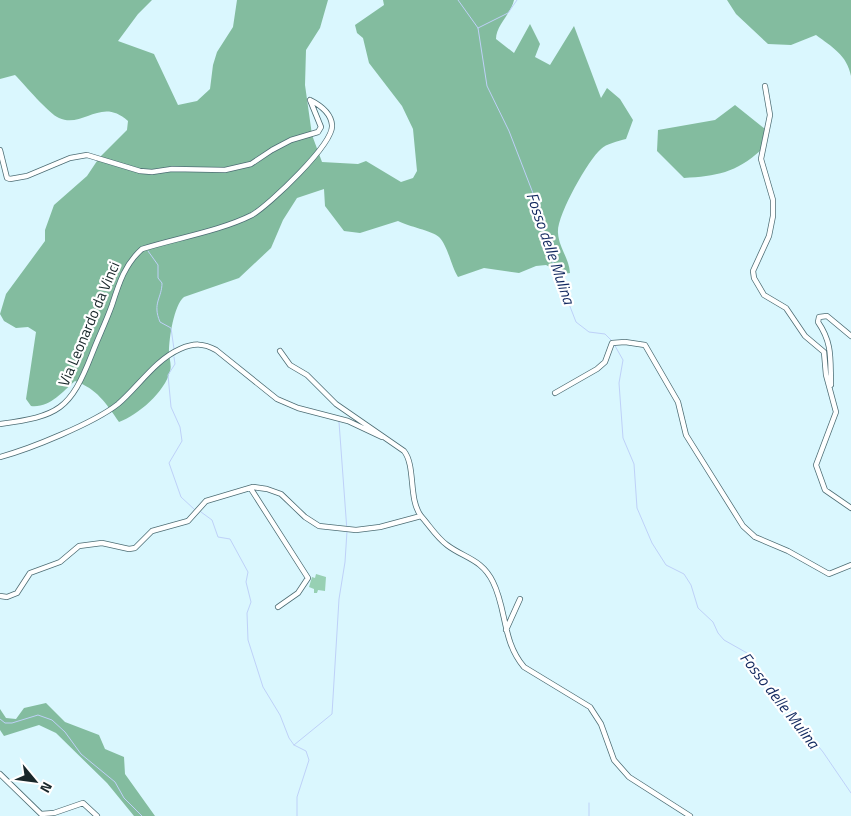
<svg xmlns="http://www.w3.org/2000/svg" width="851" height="816" font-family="'Titillium Web',sans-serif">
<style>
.green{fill:#97d0b3}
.forest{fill:#83bc9f}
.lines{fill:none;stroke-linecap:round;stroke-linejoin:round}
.stream{stroke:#bed1f8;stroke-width:1}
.street-casing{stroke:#4d6d74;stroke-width:6}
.street{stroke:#fff;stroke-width:4.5}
.labels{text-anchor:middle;stroke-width:4.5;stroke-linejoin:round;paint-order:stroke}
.street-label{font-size:15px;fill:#19272a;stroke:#fff}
.water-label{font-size:16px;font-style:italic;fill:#12285f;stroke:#fff}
</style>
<rect width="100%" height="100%" fill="#daf7fe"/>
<!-- green -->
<path class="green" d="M316 574 326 577 325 591 318 590 317 593H314V589L309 587 312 577 315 578Z"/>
<!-- forest -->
<path class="forest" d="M0 0H152L138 14 118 41 154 54 178 105 197 101 210 89 213 65 217 52 233 27 237 0H328L320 28 306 50 305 85 312 135 322 162 358 164 366 161 401 182 413 178 417 171 413 129 402 106 369 63 363 38 357 33 355 25 384 5 383 0H514C511 14 496 25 496 39L514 53 530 24 540 44 535 57 550 65 574 26 601 98 607 88 620 99 633 120 626 139C618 141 606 144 601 149 588 160 556 217 558 233 559 248 569 258 570 273L563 274 546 265 536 266 519 273 484 268 458 277C451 266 448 246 439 237 431 230 409 227 398 221L360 233 344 231 325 206 324 189 297 198 283 220 271 248 239 278 184 297C174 305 169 338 169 352 169 357 172 366 170 371 165 392 138 415 119 422 106 403 97 389 75 381 62 392 50 408 31 406L26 399 36 332 28 327 16 328 4 321 0 314 6 294 45 241V230L54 205 87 176 99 158 127 130 128 121C101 96 83 129 59 118 48 113 25 85 15 75L0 79Z
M727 0H851V76C847 55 832 47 816 35L791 45 768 44 736 14Z
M735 105 765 129 761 150C736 173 716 176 684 178L657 151 658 130 715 120Z
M46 703 65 722 99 735 105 749 124 757 125 774 155 816H134L107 783 56 733 39 725 4 736 0 730V709L6 718 16 719 24 708Z"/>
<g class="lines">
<!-- stream -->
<path class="stream" d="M458 0 478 28 487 86 509 131 536 201 547 247 576 322 589 332 605 334 612 341
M478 28 508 13 517 0
M148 251 158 265V278L162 283C162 298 152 303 160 322L171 328 174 349
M614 344 623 360 619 383 623 438 634 464 637 508 652 543 666 565 684 574 691 585 698 608 713 622 718 633 724 640 747 653 761 675 823 752 851 793
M174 357 175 364 168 375 171 407 180 427 182 441 169 463 181 497 194 509
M201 512 212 520 218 537 230 539 248 572 246 582 251 602 247 613 248 640 263 687 280 715 289 738 294 745 306 751 309 760 297 797V816
M0 719 5 723H12L38 715 52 720 65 732 81 754 115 782 124 798 142 816
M294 745 332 714 339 599 345 562 347 531 339 422
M589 803V816"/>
<!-- street casing -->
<g class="street-casing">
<path id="street" d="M765 86 770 115 761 159 773 200V216L769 236 753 271 754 278 764 295 786 308 805 336 824 352 826 375 836 412 816 465 825 490 851 508
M0 150 7 178 10 179 27 176 70 158 87 155 140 171 152 172 172 169 225 170 251 164 272 150 291 140 318 132 321 127 310 100
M280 351 290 365 307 375 336 404 404 451C416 466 408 499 421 516 429 525 437 538 447 545 464 558 482 559 493 582 507 610 502 641 524 667L590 707 601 724 614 760 629 777 690 816
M831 385C830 359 833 344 818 322L819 317 827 316 851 336
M555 393 597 369 605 362 612 343 625 342 645 345 678 402 686 435 743 526 755 537 788 551 829 574 851 565
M0 424C59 416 70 410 92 354 98 338 106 322 112 305 119 283 125 264 142 249 177 238 220 231 252 215 269 205 334 144 332 125 331 113 320 105 310 100
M0 457C30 449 94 423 118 404 138 387 155 360 180 349 194 343 203 343 216 350L277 399 298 408 348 421 382 437
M251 489 308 578 298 593 278 607
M0 596 7 597 17 593 30 573 60 562 79 546 102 543 129 549 135 548 152 531 188 521 206 501 253 487 267 489 281 494 305 517 319 526 356 530 380 527 421 516
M506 630 520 599
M0 774 41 814 54 813 83 803 97 816"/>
</g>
<!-- street -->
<use href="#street" class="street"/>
</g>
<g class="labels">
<!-- street labels -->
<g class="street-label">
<text transform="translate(89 324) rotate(-67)" y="5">Via Leonardo da Vinci</text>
</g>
<!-- water labels -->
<g class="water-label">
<text transform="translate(551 248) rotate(71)" y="6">Fosso delle Mulina</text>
<text transform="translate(780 700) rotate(52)" y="6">Fosso delle Mulina</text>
</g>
</g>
<!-- north arrow -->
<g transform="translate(35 781) rotate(119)" stroke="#ffffff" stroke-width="4" paint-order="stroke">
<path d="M0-4L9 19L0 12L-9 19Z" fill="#19272a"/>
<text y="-8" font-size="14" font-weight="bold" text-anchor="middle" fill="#19272a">N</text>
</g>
</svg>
